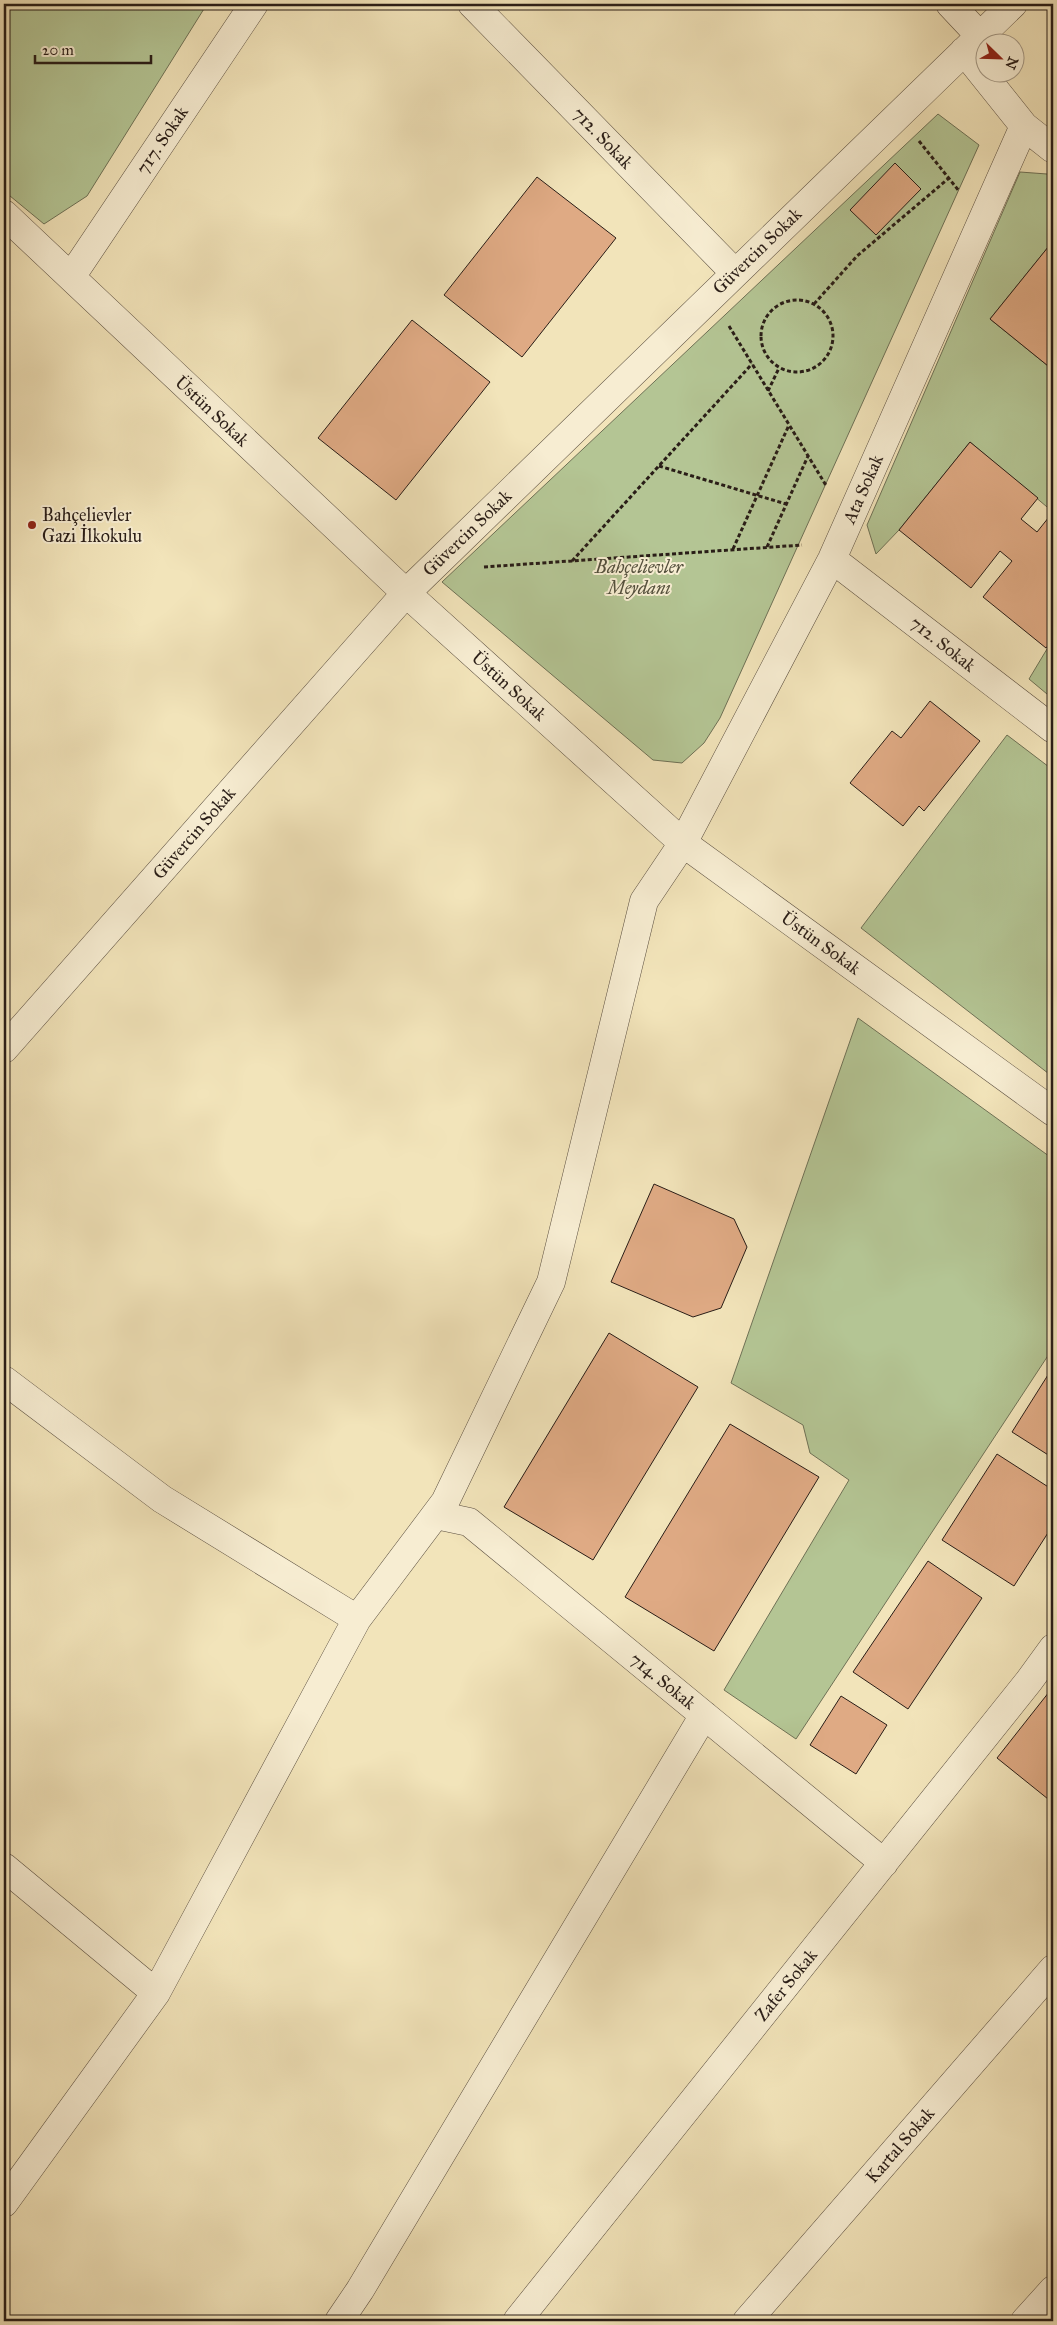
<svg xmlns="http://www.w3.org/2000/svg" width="1057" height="2325" font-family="'IM FELL Great Primer',serif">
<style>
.green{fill:#b4c594;stroke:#6e7156}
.building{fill:#dfaa84;stroke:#291d17}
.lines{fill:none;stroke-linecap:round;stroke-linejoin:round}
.street-casing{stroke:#5b4f40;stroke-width:29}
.path{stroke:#291d17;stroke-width:3;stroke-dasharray:4 2.5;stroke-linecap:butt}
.street{stroke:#f7edd2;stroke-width:28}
.poi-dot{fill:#8f2418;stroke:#f7edd2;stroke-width:2}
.labels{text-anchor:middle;stroke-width:4;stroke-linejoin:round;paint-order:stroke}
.street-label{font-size:18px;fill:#291d17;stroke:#f7edd2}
.poi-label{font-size:18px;fill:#291d17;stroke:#f7edd2;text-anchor:start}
.park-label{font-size:18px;font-style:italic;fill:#534f3c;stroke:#f7edd2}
</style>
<rect width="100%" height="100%" fill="#f2e4ba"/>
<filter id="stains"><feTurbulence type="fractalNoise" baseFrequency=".004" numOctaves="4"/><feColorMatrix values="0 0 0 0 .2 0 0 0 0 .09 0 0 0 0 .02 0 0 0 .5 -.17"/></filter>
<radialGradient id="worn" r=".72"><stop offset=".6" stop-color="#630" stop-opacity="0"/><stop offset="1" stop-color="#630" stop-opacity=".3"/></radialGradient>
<!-- green -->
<path class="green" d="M4 4H207L87 196 44 224 4 191Z
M938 114 979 145 720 718 704 743 682 763 653 760 442 582Z
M1020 172 1047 174 1053 179V241L990 319 1053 370V512L970 442 899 530 876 554 867 525Z
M1053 639V699L1029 679Z
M1007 735 1053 770V1077L861 928Z
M858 1018 1053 1159V1348L796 1739 724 1690 849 1480 810 1453 803 1425 731 1383Z"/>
<!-- building -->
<path class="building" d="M895 163 921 189 876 235 850 210Z
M537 177 616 238 522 357 444 295Z
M1053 241V370L990 319Z
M412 320 490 382 396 500 318 438Z
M970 442 1038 498 1021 519 1037 532 1053 512V639L1046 648 983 597 1012 561 1000 551 971 588 899 530Z
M930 701 980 741 924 811 919 806 903 826 850 783 892 731 901 738Z
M654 1184 734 1219 747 1247 721 1308 693 1317 611 1282Z
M609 1333 698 1387 593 1560 504 1507Z
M1053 1367V1458L1012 1432Z
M730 1424 819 1477 714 1651 625 1597Z
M997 1454 1053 1490V1525L1014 1586 942 1540Z
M928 1561 982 1598 908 1709 853 1672Z
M1053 1687V1803L997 1758Z
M841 1696 887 1725 856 1774 810 1745Z"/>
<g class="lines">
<!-- street casing -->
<g class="street-casing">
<path id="street" d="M472 4 735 273
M950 4 980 36
M964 51 1024 126 1053 149
M4 214 406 593 683 843 1053 1112
M71 277 254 4
M832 559 1053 729
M4 1049 406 593 1013 4
M4 1380 162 1499 357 1619
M436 1515 469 1522 884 1863
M4 1867 156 1993
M4 2203 156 1993 357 1619 445 1502 551 1282 644 901 683 843 832 559 1024 126
M339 2321 360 2290 704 1715
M517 2321 1029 1681 1053 1648
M747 2321 1053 1969
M1025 2321 1053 2290"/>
</g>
<!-- path -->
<path class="path" d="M919 141 959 191
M761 336a36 36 0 1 1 72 0a36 36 0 1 1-72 0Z
M814 304 857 256 949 178
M729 326 827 487
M768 391 779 368
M659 466 786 504
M767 547 808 456
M733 549 789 425
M572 561 752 364
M484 567 802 545"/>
<!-- street -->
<use href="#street" class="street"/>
</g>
<!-- markers -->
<circle class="poi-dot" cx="32" cy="525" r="5"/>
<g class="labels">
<!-- street labels -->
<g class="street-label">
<text transform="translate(603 138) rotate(46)" y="6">712. Sokak</text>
<text transform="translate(162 140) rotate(-56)" y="6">717. Sokak</text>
<text transform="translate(757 251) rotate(-44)" y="6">Güvercin Sokak</text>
<text transform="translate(212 411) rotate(43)" y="6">Üstün Sokak</text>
<text transform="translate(863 489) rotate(-66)" y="6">Ata Sokak</text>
<text transform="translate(467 533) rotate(-44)" y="6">Güvercin Sokak</text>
<text transform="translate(943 644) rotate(38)" y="6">712. Sokak</text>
<text transform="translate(509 686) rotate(42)" y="6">Üstün Sokak</text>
<text transform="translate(194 833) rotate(-49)" y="6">Güvercin Sokak</text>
<text transform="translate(821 943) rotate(36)" y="6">Üstün Sokak</text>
<text transform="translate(663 1681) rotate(39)" y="6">714. Sokak</text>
<text transform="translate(786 1985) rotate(-51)" y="6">Zafer Sokak</text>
<text transform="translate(900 2145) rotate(-49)" y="6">Kartal Sokak</text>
</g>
<!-- poi labels -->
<g class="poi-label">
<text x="42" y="521">Bahçelievler<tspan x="42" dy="21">Gazi İlkokulu</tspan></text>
</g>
<!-- park labels -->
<g class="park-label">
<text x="639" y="573">Bahçelievler<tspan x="639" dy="21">Meydanı</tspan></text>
</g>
</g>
<!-- margin -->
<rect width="1057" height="2325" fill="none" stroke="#f2e4ba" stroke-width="20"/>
<rect x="5" y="5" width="1047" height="2315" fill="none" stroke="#291d17" stroke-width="2.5"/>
<rect x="10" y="10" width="1037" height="2305" fill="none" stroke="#291d17"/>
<!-- north arrow -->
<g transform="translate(1000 58) rotate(113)"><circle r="24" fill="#f7edd2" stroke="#a59a87"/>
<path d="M0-4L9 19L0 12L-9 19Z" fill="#8f2418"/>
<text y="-8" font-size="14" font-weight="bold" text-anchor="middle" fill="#291d17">N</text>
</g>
<!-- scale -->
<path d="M35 55v8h116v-8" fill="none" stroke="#291d17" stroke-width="2.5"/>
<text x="42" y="55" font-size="15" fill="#291d17" stroke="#f7edd2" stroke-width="4" paint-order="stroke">20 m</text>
<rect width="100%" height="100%" filter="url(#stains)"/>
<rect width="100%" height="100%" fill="url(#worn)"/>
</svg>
